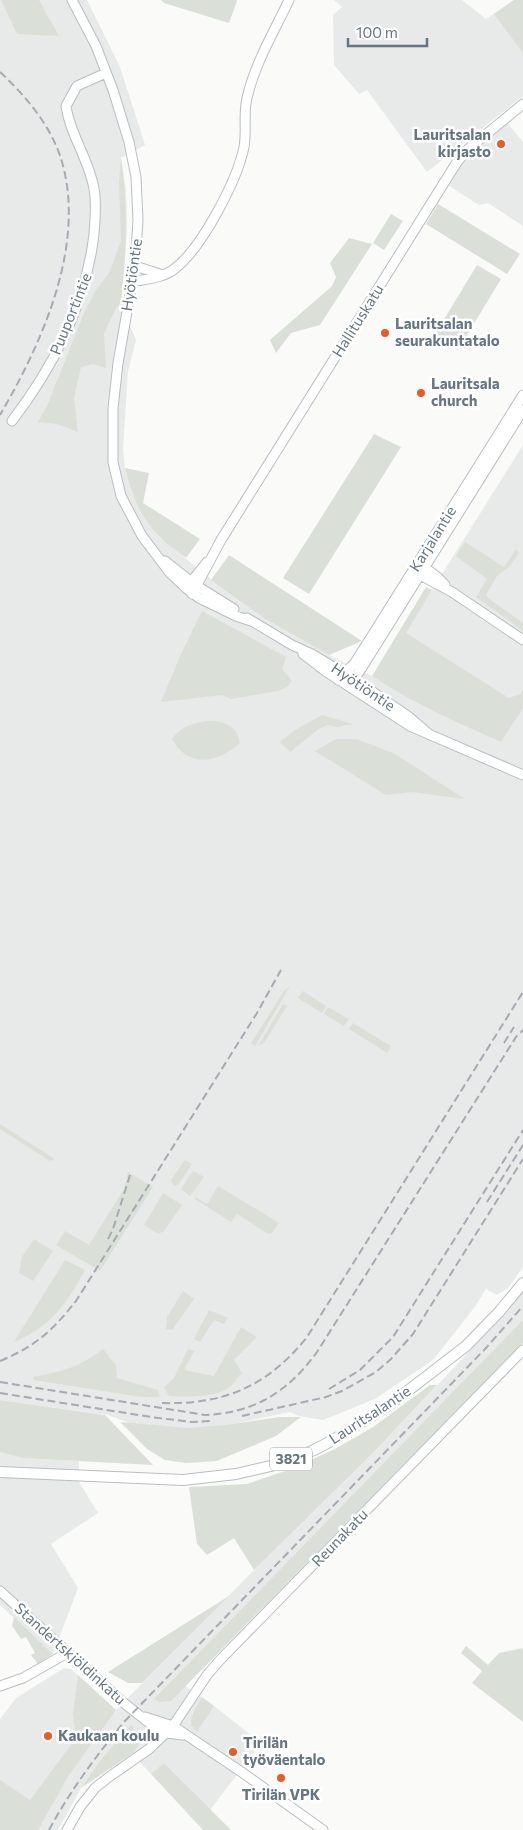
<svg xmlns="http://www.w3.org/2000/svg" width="523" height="1830" font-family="Commissioner,sans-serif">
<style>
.built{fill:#e8e9e9}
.green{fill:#dae0d7}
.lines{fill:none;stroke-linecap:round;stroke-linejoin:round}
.secondary-casing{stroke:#b8bdc2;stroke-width:11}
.primary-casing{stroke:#b9bdc2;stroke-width:12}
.secondary{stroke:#fff;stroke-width:9}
.primary{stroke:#fff;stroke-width:10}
.rail{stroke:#a4abb2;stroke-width:2;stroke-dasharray:8 4;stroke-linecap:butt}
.poi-dot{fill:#e95b28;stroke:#fff;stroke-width:2}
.labels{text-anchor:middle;stroke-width:5;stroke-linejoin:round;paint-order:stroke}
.shield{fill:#fff;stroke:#929ea9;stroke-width:1}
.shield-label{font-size:14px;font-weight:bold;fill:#647584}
.poi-label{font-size:15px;font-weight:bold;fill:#647584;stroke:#fff;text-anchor:start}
.street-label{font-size:15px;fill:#647584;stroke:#fff}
</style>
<rect width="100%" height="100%" fill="#fafaf8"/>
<!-- built -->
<path class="built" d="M0 0H87L120 67 145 145 121 158 126 190 127 229 121 302 136 340 128 371 123 449 125 468 132 494 159 537 212 580 265 619 329 655 372 676 405 633 523 445V1267L508 1288 497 1295 486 1289 474 1308 433 1360 375 1399 323 1420 299 1416 290 1412 205 1430 143 1428 108 1415 0 1400Z
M334 0H462L486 19 514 0H523V96L427 172 367 90 359 94 334 65 333 15 342 7Z
M506 121 523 142V226L488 203 479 205 446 184 468 151Z
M523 1290V1320L517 1328 171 1701 185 1686 202 1697 192 1714V1728L197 1731 214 1706 261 1743 210 1810 164 1763 151 1774 132 1754 143 1740 99 1762 81 1788 58 1830H33L0 1806V1719L16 1698 64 1668 71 1669 116 1710 254 1570 372 1454 500 1319Z
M0 1452 22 1458 79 1461V1482L98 1513 51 1544 78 1588 53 1654 0 1605Z"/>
<!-- green -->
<path class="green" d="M1 0H39L59 36 17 34Z
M161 0H236L237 1 229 23 164 3Z
M514 0H523V53L494 14Z
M121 158C128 206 127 253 121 302L115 310 104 334 106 368 93 364 81 367 74 398 78 432 57 424 38 422 47 406 84 313 96 290 109 273 121 241 119 182Z
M438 204 520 254 507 274 426 224Z
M391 214 403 221 384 250 373 243Z
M349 238 372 244 320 325 291 333 276 353 270 340 332 286 336 277 330 263Z
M477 265 501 279 458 350 434 336Z
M374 434 401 447 309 594 283 578Z
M125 468 149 473 143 503 200 539 186 558C177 551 167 545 159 536 140 517 131 494 125 468Z
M465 542 504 567 516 549 519 553 509 567 497 576 486 595 488 598 523 623V631L476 597 487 579 456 556Z
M229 555 362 641 329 655 265 619 211 580Z
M426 587 432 590 406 633 509 698 520 694 523 690V708L501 742C456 722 413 703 372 676Z
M202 611 286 657 282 669 292 681 287 687 278 691 231 699 222 695 161 702 181 654Z
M322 715 353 724 337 727 328 725 320 728 290 752 280 742 295 730Z
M208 721C224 721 237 725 240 743 217 763 189 769 172 739 183 725 191 724 208 721Z
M336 739H357L395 754 465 799 411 792 386 795 315 751Z
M290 986 255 1046 251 1043 284 991Z
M303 991 326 1006 322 1013 298 998Z
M283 1004 287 1006 264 1043 258 1046Z
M328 1007 349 1019 344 1026 324 1014Z
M353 1023 391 1046 387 1053 349 1029Z
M0 1124 55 1159 50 1161 0 1129Z
M185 1160 192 1164 179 1184 174 1186 171 1180Z
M193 1171 204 1177 190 1196 181 1189Z
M128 1172 153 1187 100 1271 56 1245 65 1231 89 1245 124 1189Z
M218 1186 279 1223 272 1233 269 1234 237 1214 231 1222 195 1199V1197L207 1204Z
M163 1193 182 1205 164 1231 158 1234 144 1225Z
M34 1239 53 1251 33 1281 19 1273 22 1257Z
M65 1260 85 1270C66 1304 52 1326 14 1342Z
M183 1291 194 1299 172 1330 166 1329 167 1317Z
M209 1310 228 1318 224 1324 214 1320 200 1342 194 1339Z
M523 1320V1343L171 1701 160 1702 154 1699Z
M241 1327 257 1337 234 1360 242 1373C238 1377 235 1382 231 1386 217 1398 186 1397 169 1396L164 1387 174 1378 188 1349 194 1351 184 1370 214 1376Z
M103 1349 116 1365 117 1378 158 1390 160 1397H141L34 1380 33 1377C63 1371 78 1368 103 1349Z
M430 1385H437L372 1454 254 1570 234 1538 207 1555 197 1544 189 1487 247 1484 291 1469 335 1449 373 1427Z
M0 1400 105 1415 153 1465 22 1458 0 1452Z
M279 1417H301L276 1436 217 1461 186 1463 165 1460 147 1449 120 1422 188 1428 226 1425Z
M229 1596 142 1683H128L108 1672Z
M14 1617 53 1654 38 1664 31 1655 35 1653 26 1637 21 1639 12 1626Z
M466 1646 488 1665 499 1653 523 1648V1722L472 1683 482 1671 461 1653Z
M78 1675 116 1710 69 1775 38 1830H0V1780L30 1800 76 1738 73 1714Z
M202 1697 214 1706 197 1732C183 1723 196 1708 202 1697Z
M131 1725 143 1740 132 1754 81 1788 99 1762Z
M164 1763 231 1830H203L151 1774Z"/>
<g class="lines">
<!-- secondary casing -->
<g class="secondary-casing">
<path id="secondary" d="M72 0 96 46 113 90 129 142 136 177 138 220 135 266 118 363 113 408V462L121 496 142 536 170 573 187 589 199 598 236 616 251 621
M135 266 163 275
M133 282C146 279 162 278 173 270 201 250 237 181 244 147 247 131 243 114 247 98 255 63 274 32 289 0
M12 421C54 366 86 304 94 234 95 219 97 204 94 189 89 159 70 135 66 106L77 86 106 73
M165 561 194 584 234 609
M419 567C430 569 438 577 445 585
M418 571 420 575 452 592 523 640
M192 586 191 582 207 562
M192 594 221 540 457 162 467 150 523 104
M247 618 292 645 312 654 363 685 409 717 430 735
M303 654 325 671 410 726 523 775
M338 680 354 664 370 639 523 395
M347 685 354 679 361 669 523 410
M0 1591 124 1703 153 1726 167 1733 183 1735
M0 1686 23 1678 67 1653
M145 1717 173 1726 243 1773 323 1830
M67 1830 80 1807 95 1788 109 1777 149 1749 173 1726 207 1675 220 1660 523 1350"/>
</g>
<!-- primary casing -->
<g class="primary-casing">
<path id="primary" d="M0 1472 183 1480 236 1474 275 1465 314 1450 335 1439 392 1403 466 1346 499 1312 523 1283"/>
</g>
<!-- secondary -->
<use href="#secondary" class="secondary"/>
<!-- primary -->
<use href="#primary" class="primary"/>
<!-- rail -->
<path class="rail" d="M0 72C26 96 52 127 62 162 86 246 42 343 0 415
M504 1043 514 1027
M487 1202 523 1145
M108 1239 113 1229 130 1175
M0 1361C36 1346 52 1331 76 1301L257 1013 281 970
M0 1382 205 1415C254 1413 288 1392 317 1352L516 1037 523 1030
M329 1389 360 1370 393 1337 523 1130
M0 1393 151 1417 191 1422 212 1421
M162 1403C224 1405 268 1386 307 1337L523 992
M242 1416 326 1397 342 1391 376 1372 391 1359 413 1334 523 1159
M49 1830C70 1791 96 1756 124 1722L486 1348 523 1306"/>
</g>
<!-- markers -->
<g class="poi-dot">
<circle cx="501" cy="144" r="5"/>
<circle cx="385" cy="333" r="5"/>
<circle cx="421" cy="393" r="5"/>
<circle cx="48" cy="1736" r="5"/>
<circle cx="233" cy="1752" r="5"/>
<circle cx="281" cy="1778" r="5"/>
</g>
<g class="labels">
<!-- shield labels -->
<rect class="shield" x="270" y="1447.5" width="42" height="23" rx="4"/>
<g class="shield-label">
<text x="291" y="1464">3821</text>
</g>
<!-- poi labels -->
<g class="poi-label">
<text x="491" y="140" text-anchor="end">Lauritsalan<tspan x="491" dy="17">kirjasto</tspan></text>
<text x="395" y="329">Lauritsalan<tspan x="395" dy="17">seurakuntatalo</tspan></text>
<text x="431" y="389">Lauritsala<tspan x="431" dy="17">church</tspan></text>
<text x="58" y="1741">Kaukaan koulu</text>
<text x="243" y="1748">Tirilän<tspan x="243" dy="17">työväentalo</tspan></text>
<text x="281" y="1800" text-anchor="middle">Tirilän VPK</text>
</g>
<!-- street labels -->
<g class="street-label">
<text transform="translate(132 275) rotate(-82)" y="5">Hyötiöntie</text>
<text transform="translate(71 314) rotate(-68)" y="5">Puuportintie</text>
<text transform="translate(358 321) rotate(-58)" y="5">Hallituskatu</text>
<text transform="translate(433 539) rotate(-58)" y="5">Karjalantie</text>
<text transform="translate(363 687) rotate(34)" y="5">Hyötiöntie</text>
<text transform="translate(370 1415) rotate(-33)" y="5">Lauritsalantie</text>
<text transform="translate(340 1538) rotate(-46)" y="5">Reunakatu</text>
<text transform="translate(70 1654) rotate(42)" y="5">Standertskjöldinkatu</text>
</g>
</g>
<!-- scale -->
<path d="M348 38v8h79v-8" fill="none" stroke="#647584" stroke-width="2.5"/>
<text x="356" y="38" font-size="15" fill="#647584" stroke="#ffffff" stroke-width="4" paint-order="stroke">100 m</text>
</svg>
